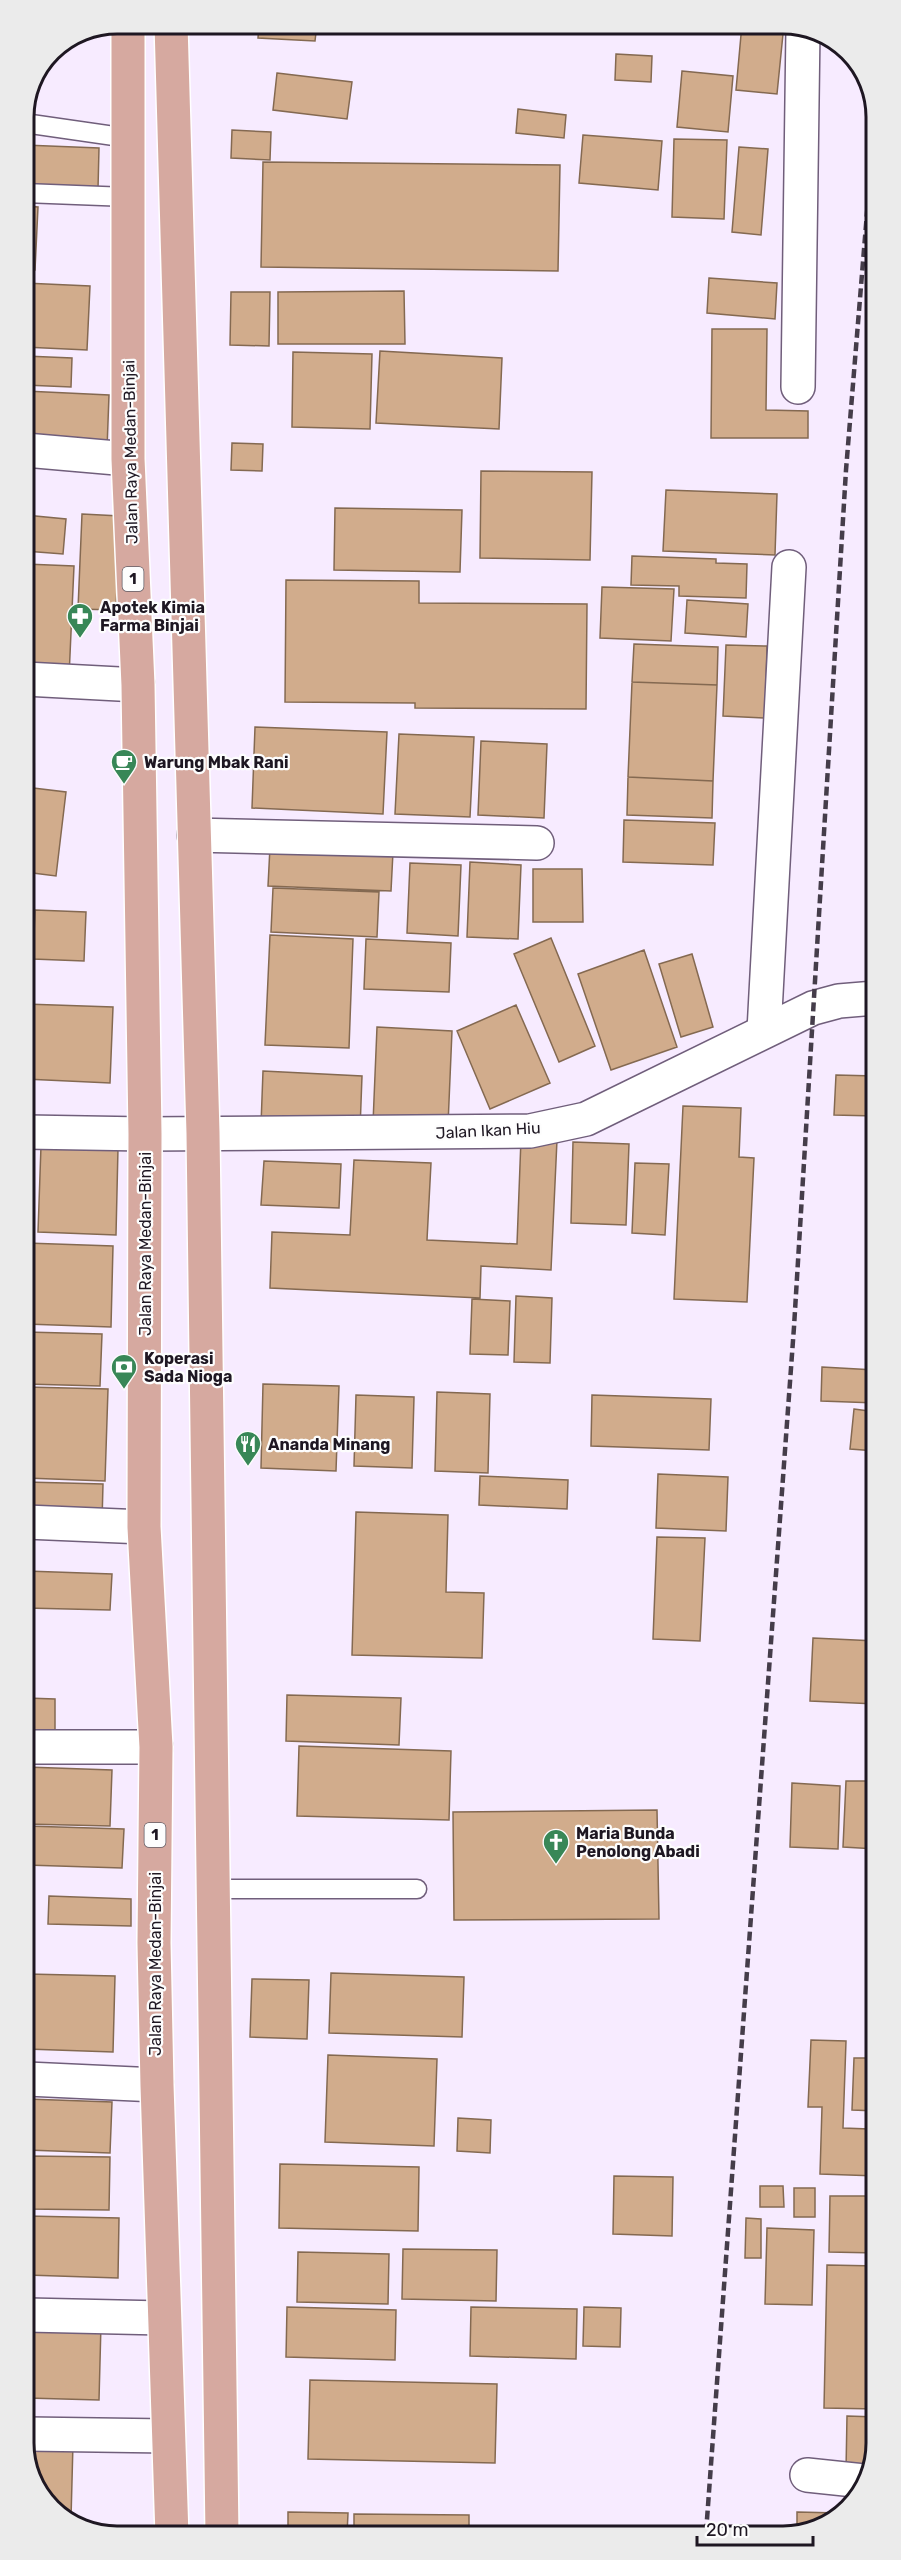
<svg xmlns="http://www.w3.org/2000/svg" width="901" height="2560" font-family="Rubik,sans-serif">
<style>
.building{fill:#d1ac8c;stroke:#846951;stroke-width:1.5}
.lines{fill:none;stroke-linecap:round;stroke-linejoin:round}
.service-casing{stroke:#705e7b;stroke-width:21}
.minor-casing{stroke:#705e7b;stroke-width:36}
.tertiary-casing{stroke:#705e7b;stroke-width:36}
.primary-casing{stroke:#fff;stroke-width:36}
.service{stroke:#fff;stroke-width:18}
.minor{stroke:#fff;stroke-width:33}
.tertiary{stroke:#fff;stroke-width:33}
.primary{stroke:#d6a9a0;stroke-width:33}
.rail{stroke:#453d4a;stroke-width:4.5;stroke-dasharray:9 4.5;stroke-linecap:butt}
.labels{text-anchor:middle;stroke-width:4.5;stroke-linejoin:round;paint-order:stroke}
.shield{fill:#fdfdfd;stroke:#615c64;stroke-width:1.5}
.shield-label{font-size:15px;font-weight:bold;fill:#1e1722}
.street-label{font-size:16px;fill:#1e1722;stroke:#fdfdfd}
.poi-label{font-size:16px;font-weight:bold;fill:#1e1722;stroke:#fdfdfd;text-anchor:start}
.rim{fill:none;stroke:#1e1722;stroke-width:3}
</style>
<rect width="100%" height="100%" fill="#f7ebff"/>
<!-- building -->
<path class="building" d="M259 24H317L315 41 258 38Z
M742 24H784L777 94 736 90Z
M616 54 652 56 651 82 615 80Z
M682 71 733 76 728 132 677 127Z
M277 73 352 82 347 119 273 110Z
M518 109 566 115 564 138 516 133Z
M232 130 271 132 270 160 231 158Z
M583 135 662 141 658 190 579 183Z
M674 139 727 140 724 219 672 217Z
M24 145 99 148 98 189 24 185Z
M739 147 768 149 761 235 732 232Z
M263 162 560 165 558 271 261 267Z
M24 206 38 207 35 270 24 269Z
M709 278 777 283 775 319 707 313Z
M24 283 90 286 87 350 24 347Z
M404 291 405 344H278V292Z
M231 292H270L269 346 230 345Z
M712 329H767L766 410 808 411V438H711Z
M380 351 502 358 499 429 376 423Z
M293 352 372 354 370 429 292 427Z
M25 356 72 358 71 387 25 385Z
M25 391 109 395 107 449 25 446Z
M232 443 263 444 262 471 231 470Z
M481 471 592 472 590 560 480 558Z
M666 490 777 494 775 555 663 551Z
M335 508 462 510 460 572 334 570Z
M82 514 120 516 116 610 78 609Z
M25 515 66 519 63 554 25 551Z
M632 556 716 559V563L747 564 746 598 679 596V586L631 585Z
M25 564 74 566 69 677 25 675Z
M286 580 419 581V603L587 604 586 709 415 708V703L285 702Z
M602 587 674 589 671 641 600 638Z
M687 600 748 604 746 637 685 633Z
M634 644 718 647 717 685 632 682Z
M726 645 767 646 765 718 723 716Z
M632 682 717 685 713 781 628 777Z
M255 727 387 732 383 814 252 808Z
M399 734 474 737 470 817 395 814Z
M481 741 547 744 544 818 478 815Z
M867 759H875V801L866 800Z
M628 777 713 781 712 818 627 815Z
M25 787 66 792 56 876 25 872Z
M624 820 715 823 713 865 623 862Z
M270 847 393 852 391 891 268 886Z
M470 862 521 865 518 939 467 937Z
M410 863 461 865 458 936 407 933Z
M533 869H582L583 922H533Z
M273 888 379 892 377 937 271 932Z
M35 910 86 912 84 961 33 959Z
M270 935 353 939 349 1048 265 1045Z
M551 938 595 1046 559 1062 514 954Z
M366 939 451 943 449 992 364 989Z
M644 950 677 1047 611 1070 578 974Z
M692 954 713 1027 681 1037 659 964Z
M25 1004 113 1007 110 1083 25 1079Z
M516 1005 550 1083 490 1109 457 1031Z
M377 1027 452 1031 448 1125 373 1123Z
M263 1071 362 1076 360 1130 261 1125Z
M836 1075 875 1076V1116L834 1115Z
M683 1106 741 1108 739 1157 754 1158 747 1302 674 1299Z
M521 1139 557 1140 551 1270 481 1266 480 1298 270 1288 272 1232 350 1235 354 1160 431 1163 427 1240 517 1244Z
M573 1142 629 1144 626 1225 571 1223Z
M41 1146 118 1148 116 1235 38 1232Z
M264 1161 341 1164 339 1208 261 1205Z
M635 1163 669 1164 665 1235 632 1233Z
M26 1243 113 1246 111 1327 26 1324Z
M516 1296 552 1298 550 1363 514 1362Z
M472 1299 510 1301 508 1355 470 1354Z
M26 1332 102 1334 100 1386 26 1384Z
M822 1367 875 1370 876 1403 821 1401Z
M263 1384 339 1386 336 1471 261 1468Z
M26 1387 108 1389 105 1481 26 1478Z
M437 1392 490 1394 488 1473 435 1471Z
M356 1395 414 1397 412 1468 354 1466Z
M592 1395 711 1399 709 1450 591 1446Z
M854 1409 876 1412V1451L850 1449Z
M658 1474 728 1477 726 1531 656 1528Z
M480 1476 568 1480 567 1509 479 1505Z
M26 1482 103 1484 102 1522 26 1520Z
M356 1512 448 1515 446 1592 484 1593 482 1658 352 1655Z
M657 1537 705 1538 700 1641 653 1639Z
M26 1571 112 1574 110 1610 26 1608Z
M813 1638 876 1641V1704L810 1701Z
M287 1695 401 1698 399 1745 286 1741Z
M26 1698 55 1699V1739L26 1738Z
M299 1746 451 1751 449 1820 297 1816Z
M26 1767 112 1770 110 1826 26 1824Z
M846 1781H876V1849L843 1847Z
M792 1783 840 1786 838 1849 790 1847Z
M657 1810 659 1919 454 1920 453 1812Z
M26 1826 124 1829 122 1868 26 1865Z
M49 1896 131 1899V1926L48 1924Z
M331 1973 464 1977 462 2037 329 2033Z
M27 1974 115 1976 113 2052 27 2049Z
M252 1979 309 1980 307 2039 250 2037Z
M811 2040 846 2041 843 2128 869 2129V2136H877V2176L820 2174 822 2107H808Z
M328 2055 437 2059 434 2146 325 2142Z
M854 2058H876L877 2111 852 2110Z
M27 2099 112 2102 110 2153 27 2150Z
M458 2118 491 2120 490 2153 457 2151Z
M27 2156 110 2157 109 2210 27 2209Z
M280 2164 419 2167 418 2231 279 2228Z
M614 2176 673 2177 672 2236 613 2234Z
M760 2186H783L784 2207H760Z
M794 2188H815V2217H794Z
M830 2196H877V2253L829 2252Z
M27 2216 119 2218 118 2278 27 2275Z
M746 2218 761 2219V2258H745Z
M767 2228 814 2230 812 2305 765 2304Z
M403 2249 497 2250 496 2301 402 2299Z
M298 2252 389 2254 388 2304 297 2302Z
M827 2265 877 2266V2409L824 2408Z
M287 2307 396 2310 395 2360 286 2357Z
M471 2307 577 2309 576 2359 470 2356Z
M584 2307 621 2308 620 2347 583 2346Z
M27 2322 101 2324 99 2400 27 2398Z
M310 2380 497 2384 495 2463 308 2459Z
M847 2416 877 2417V2443L867 2471 846 2470Z
M27 2442 73 2443 71 2519 56 2513 27 2467Z
M288 2512 348 2513 347 2535H288Z
M797 2512 837 2513 808 2533H797Z
M354 2514 469 2515V2534L354 2535Z"/>
<g class="lines">
<!-- service casing -->
<g class="service-casing">
<path id="service" d="M24 123 128 138
M24 193 128 197
M213 1889H417"/>
</g>
<!-- minor casing -->
<g class="minor-casing">
<path id="minor" d="M798 387 803 29
M25 450 128 459
M25 679 138 685
M194 835 537 843
M764 1031 789 567
M26 1132 145 1134
M26 1522 144 1527
M26 1747H156
M27 2079 157 2085
M27 2315 163 2318
M27 2434 168 2436
M807 2475 864 2481"/>
</g>
<!-- tertiary casing -->
<g class="tertiary-casing">
<path id="tertiary" d="M145 1134 530 1131 586 1119 813 1008 839 1001 875 998"/>
</g>
<!-- primary casing -->
<g class="primary-casing">
<path id="primary" d="M128 24V459L138 685 145 1134 144 1527 156 1747 154 1943 157 2085 172 2536
M171 24 203 1133 222 2535"/>
</g>
<!-- service -->
<use href="#service" class="service"/>
<!-- minor -->
<use href="#minor" class="minor"/>
<!-- tertiary -->
<use href="#tertiary" class="tertiary"/>
<!-- primary -->
<use href="#primary" class="primary"/>
<!-- rail -->
<path class="rail" d="M706 2533 794 1327 846 470 874 127"/>
</g>
<!-- icons -->
<defs>
<g id="pharmacy-pin" transform="scale(1.35)"><path d="M0 17L-7.5 6A9.5 9.5 0 1 1 7.5 6Z" fill="#388757" stroke="#fdfdfd"/><path d="M-2-6h4v4h4v4h-4v4h-4v-4h-4v-4h4Z" fill="#fff"/></g>
<g id="cafe-pin" transform="scale(1.35)"><path d="M0 17L-7.5 6A9.5 9.5 0 1 1 7.5 6Z" fill="#388757" stroke="#fdfdfd"/><path d="M-5.5-4.5H6V0H3Q3 3.5 0 3.5H-2.5Q-5.5 3.5-5.5 0ZM3-3.2v2h1.7v-2ZM-6 4.5H4V6H-6Z" fill="#fff"/></g>
<g id="bank-pin" transform="scale(1.35)"><path d="M0 17L-7.5 6A9.5 9.5 0 1 1 7.5 6Z" fill="#388757" stroke="#fdfdfd"/><path d="M-6-4H6V4H-6ZM0-2.3a2.3 2.3 0 1 0 0 4.6a2.3 2.3 0 1 0 0-4.6Z" fill="#fff"/></g>
<g id="restaurant-pin" transform="scale(1.35)"><path d="M0 17L-7.5 6A9.5 9.5 0 1 1 7.5 6Z" fill="#388757" stroke="#fdfdfd"/><path d="M-5-6h1v4h1v-4h1v4h1v-4h1v5L-1.5 .5V6h-2V.5L-5-1ZM5-6V6H3V1.5H1.5Q1.5-4 5-6Z" fill="#fff"/></g>
<g id="church-pin" transform="scale(1.35)"><path d="M0 17L-7.5 6A9.5 9.5 0 1 1 7.5 6Z" fill="#388757" stroke="#fdfdfd"/><path d="M-1.2-6h2.4v3.5h3.3v2.4h-3.3V6h-2.4V-.1h-3.3v-2.4h3.3Z" fill="#fff"/></g>
</defs>
<g fill-rule="evenodd">
<use href="#pharmacy-pin" x="80" y="616"/>
<use href="#cafe-pin" x="124" y="762"/>
<use href="#bank-pin" x="124" y="1367"/>
<use href="#restaurant-pin" x="248" y="1444"/>
<use href="#church-pin" x="556" y="1842"/>
</g>
<g class="labels">
<!-- shield labels -->
<g class="shield">
<rect x="122.5" y="567" width="21" height="24" rx="4.5"/>
<rect x="144.5" y="1823" width="21" height="24" rx="4.5"/>
</g>
<g class="shield-label">
<text x="133" y="584">1</text>
<text x="155" y="1840">1</text>
</g>
<!-- street labels -->
<g class="street-label">
<text transform="translate(130 452) rotate(-91)" y="6">Jalan Raya Medan-Binjai</text>
<text transform="translate(488 1130) rotate(-3)" y="6">Jalan Ikan Hiu</text>
<text transform="translate(145 1244) rotate(-90)" y="6">Jalan Raya Medan-Binjai</text>
<text transform="translate(155 1964) rotate(-90)" y="6">Jalan Raya Medan-Binjai</text>
</g>
<!-- poi labels -->
<g class="poi-label">
<text x="100" y="613">Apotek Kimia<tspan x="100" dy="18">Farma Binjai</tspan></text>
<text x="144" y="768">Warung Mbak Rani</text>
<text x="144" y="1364">Koperasi<tspan x="144" dy="18">Sada Nioga</tspan></text>
<text x="268" y="1450">Ananda Minang</text>
<text x="576" y="1839">Maria Bunda<tspan x="576" dy="18">Penolong Abadi</tspan></text>
</g>
</g>
<!-- crop -->
<path d="M0 0H901V2560H0ZM117 34H783A83 83 0 0 1 866 117V2443A83 83 0 0 1 783 2526H117A83 83 0 0 1 34 2443V117A83 83 0 0 1 117 34Z" fill="#ebebeb" fill-rule="evenodd"/>
<path class="rim" d="M117 34H783A83 83 0 0 1 866 117V2443A83 83 0 0 1 783 2526H117A83 83 0 0 1 34 2443V117A83 83 0 0 1 117 34Z"/>
<!-- scale -->
<path d="M697 2536v9h116v-9" fill="none" stroke="#1e1722" stroke-width="3"/>
<text x="706" y="2536" font-size="18" fill="#1e1722" stroke="#fdfdfd" stroke-width="4.5" paint-order="stroke">20 m</text>
</svg>
